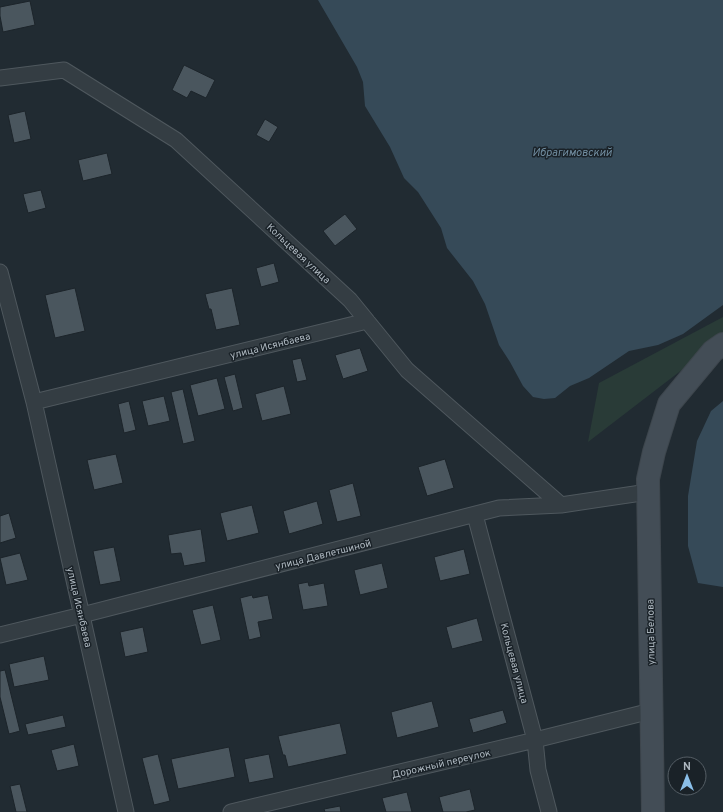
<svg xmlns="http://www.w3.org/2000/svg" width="723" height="812" font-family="Overpass,sans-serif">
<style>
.green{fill:#293b37}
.water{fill:#364a58}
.building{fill:#4a565e;stroke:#1c242a}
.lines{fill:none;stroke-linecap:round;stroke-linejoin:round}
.street-casing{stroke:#4f585e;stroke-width:17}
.secondary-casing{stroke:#3e464d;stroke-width:24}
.street{stroke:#343d43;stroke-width:15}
.secondary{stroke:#434d56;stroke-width:22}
.labels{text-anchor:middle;stroke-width:3;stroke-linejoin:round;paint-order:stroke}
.street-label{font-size:10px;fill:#aeb8c0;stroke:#1a2228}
.water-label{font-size:11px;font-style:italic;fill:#728ea1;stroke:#1a2228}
</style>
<rect width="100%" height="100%" fill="#212b32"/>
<!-- green -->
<path class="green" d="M723 317V343L700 356 588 442 599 383Z"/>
<!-- water -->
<path class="water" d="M318 0H723V305L683 334 658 345 629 351 589 378 570 386 555 398 544 399 533 397 523 386 510 362 499 345 485 304 473 281 447 248 441 228 418 192 404 178 390 147 365 106 363 82 357 67Z
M723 401V587L698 583 688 546V496L697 441 711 411Z"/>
<!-- building -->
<path class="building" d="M30 1 35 25 3 32 0 16V7Z
M184 65 215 80 206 98 191 91 187 98 172 90Z
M25 111 31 139 14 143 8 115Z
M265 119 278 127 269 142 256 135Z
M107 153 112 174 83 181 78 160Z
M41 190 46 208 28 213 23 194Z
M345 214 357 229 335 246 323 231Z
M274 263 279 282 261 287 256 268Z
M75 288 85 331 55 338 45 295Z
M232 288 240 325 216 330 211 309H209L205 294Z
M360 348 368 371 343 379 335 355Z
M301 358 307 380 297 382 292 360Z
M235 374 243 408 233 411 224 377Z
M217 378 225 409 198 416 190 385Z
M284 386 291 414 262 421 255 394Z
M183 389 195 441 183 444 171 392Z
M164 396 170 421 148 426 142 401Z
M129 401 136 430 124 433 118 404Z
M116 454 123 483 94 490 87 460Z
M445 459 454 488 427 496 418 467Z
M353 483 361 516 337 522 329 490Z
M317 501 323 524 289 534 283 511Z
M252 505 259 533 227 541 220 513Z
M9 513 16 538 0 543V516Z
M201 529 206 562 184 566 181 553 171 554 168 535Z
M114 547 121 581 100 585 93 551Z
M464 549 470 574 440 581 434 557Z
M20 553 28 580 6 585 0 558Z
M382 563 388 588 360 595 354 570Z
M308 582 309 586 324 583 328 606 303 610 298 584Z
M252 595 253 598 268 595 273 619 258 622 261 637 249 640 240 598Z
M213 605 221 640 201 645 192 610Z
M477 618 483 641 452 649 446 627Z
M143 627 148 652 125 657 120 632Z
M44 656 49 680 14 687 9 664Z
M5 670 20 731 9 734 0 697V671Z
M432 701 439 727 397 738 391 712Z
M503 710 507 723 473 733 469 719Z
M63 715 66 727 28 735 25 724Z
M340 723 347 754 288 767 285 755H283L278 736Z
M74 744 79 766 57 771 51 750Z
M229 747 235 777 178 789 171 759Z
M158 754 170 801 154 805 142 758Z
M269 754 274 778 249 783 244 759Z
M20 784 27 812H16L10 786Z
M470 789 475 810 466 812H443L439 797Z
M407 792 412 812H386L382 798Z
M340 806 341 812H325L324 809Z"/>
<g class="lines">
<!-- street casing -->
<g class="street-casing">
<path id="street" d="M0 78 64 70 176 140 350 300 407 370 561 505
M0 272 34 402 126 812
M34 402 367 321
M475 515 535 740 538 770 549 812
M0 635 82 615 499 508 561 505 648 492
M231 812 535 740 651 711"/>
</g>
<!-- secondary casing -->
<g class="secondary-casing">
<path id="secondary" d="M653 812 648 479 654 452 669 404 713 351 723 344"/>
</g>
<!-- street -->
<use href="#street" class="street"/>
<!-- secondary -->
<use href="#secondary" class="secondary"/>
</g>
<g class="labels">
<!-- street labels -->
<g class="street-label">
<text transform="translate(299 253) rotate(43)" y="4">Кольцевая улица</text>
<text transform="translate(270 345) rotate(-14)" y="4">улица Исянбаева</text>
<text transform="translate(323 554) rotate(-14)" y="4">улица Давлетшиной</text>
<text transform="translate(80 607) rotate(77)" y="4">улица Исянбаева</text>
<text transform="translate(650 632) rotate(-91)" y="4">улица Белова</text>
<text transform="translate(515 663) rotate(75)" y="4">Кольцевая улица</text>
<text transform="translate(441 763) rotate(-13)" y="4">Дорожный переулок</text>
</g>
<!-- water labels -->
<g class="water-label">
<text x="572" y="156">Ибрагимовский</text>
</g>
</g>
<!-- north arrow -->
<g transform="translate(687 776)"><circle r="19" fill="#1a2228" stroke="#555e65"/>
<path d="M0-3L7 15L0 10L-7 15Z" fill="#8abfe9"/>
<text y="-6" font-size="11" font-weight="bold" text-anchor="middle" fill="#aeb8c0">N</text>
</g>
</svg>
